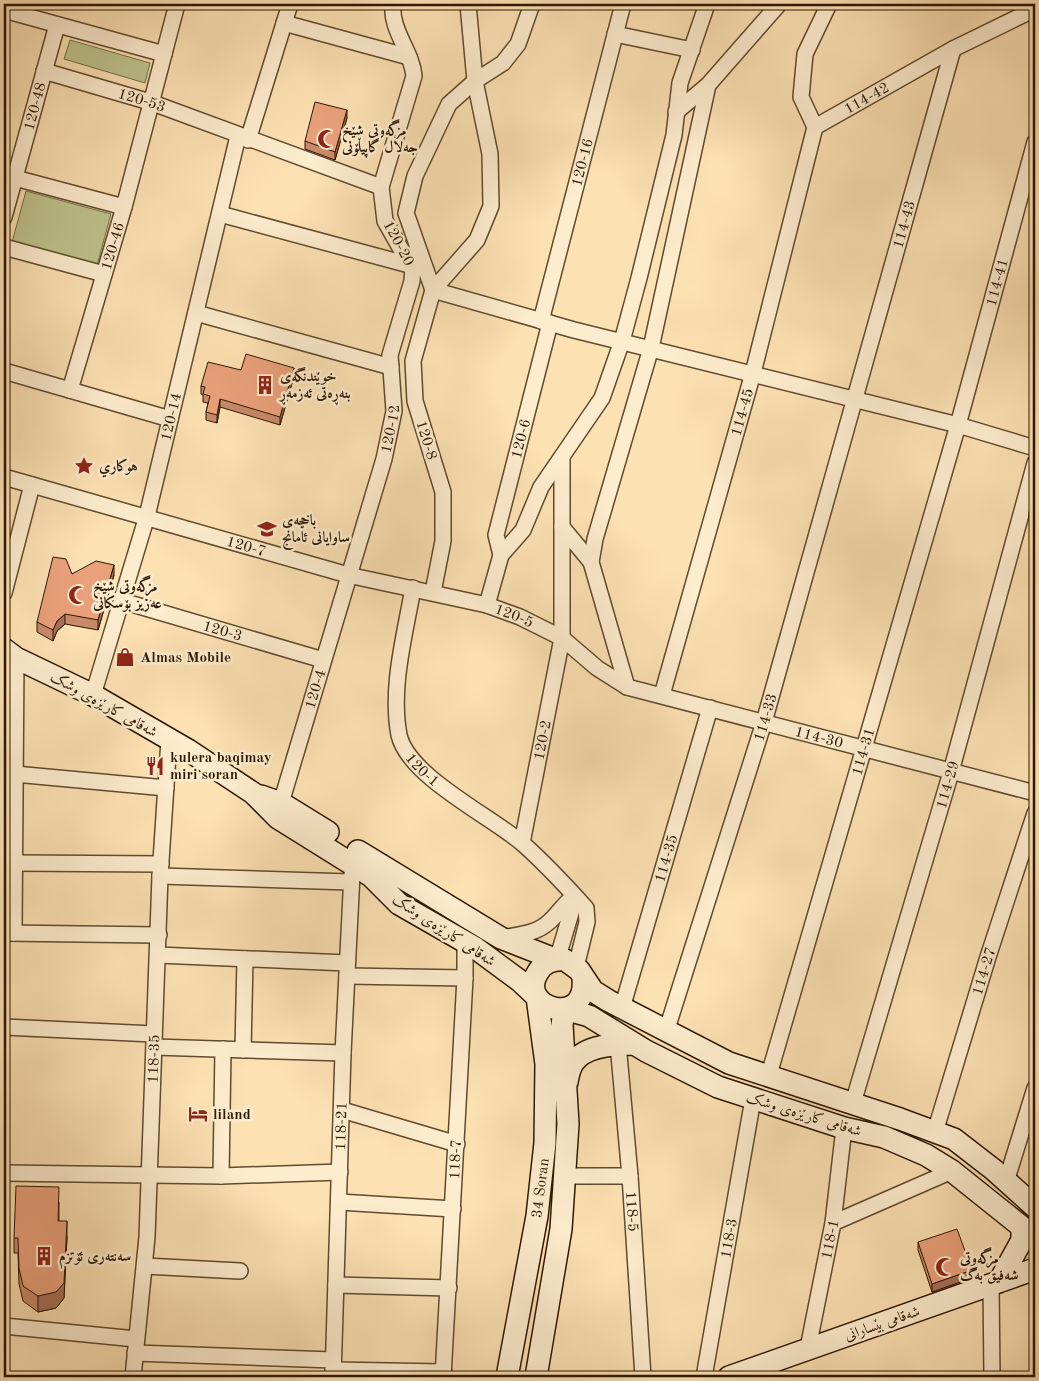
<svg xmlns="http://www.w3.org/2000/svg" width="1039" height="1381" font-family="'Old Standard TT',Amiri,serif">
<style>
.green{fill:#bec38d;stroke:#766d46}
.lines{fill:none;stroke-linecap:round;stroke-linejoin:round}
.street-casing{stroke:#614a2d;stroke-width:18}
.secondary-casing{stroke:#2d1700;stroke-width:24}
.street{stroke:#fdecce;stroke-width:15}
.secondary{stroke:#fdecce;stroke-width:21}
.wall{fill:#c98a6a;stroke:#2d1700}
.shaded-wall{fill:#a47156;stroke:#2d1700}
.building{fill:#eaa17b;stroke:#2d1700}
.labels{text-anchor:middle;stroke-width:5;stroke-linejoin:round;paint-order:stroke}
.street-label{font-size:15px;fill:#2d1700;stroke:#fdecce}
.poi-label{font-size:15px;font-weight:bold;fill:#2d1700;stroke:#fdecce;text-anchor:start}
</style>
<rect width="100%" height="100%" fill="#fce1b3"/>
<filter id="stains"><feTurbulence type="fractalNoise" baseFrequency=".004" numOctaves="4"/><feColorMatrix values="0 0 0 0 .2 0 0 0 0 .09 0 0 0 0 .02 0 0 0 .5 -.17"/></filter>
<radialGradient id="worn" r=".72"><stop offset=".6" stop-color="#630" stop-opacity="0"/><stop offset="1" stop-color="#630" stop-opacity=".3"/></radialGradient>
<!-- green -->
<path class="green" d="M70 40 150 63 145 83 64 59Z
M26 191 111 214 96 269 11 246Z"/>
<g class="lines">
<!-- street casing -->
<g class="street-casing">
<g id="street">
<path id="s1" d="M829 4 805 54 801 97 815 127 953 49 1035 9"/>
<path d="M4 10 164 54"/>
<path d="M284 23 409 57"/>
<path d="M615 34 692 50"/>
<path id="s2" d="M44 71 150 102 381 187"/>
<path d="M676 112 708 85 779 4"/>
<path d="M248 140 290 4"/>
<path d="M15 178 124 207"/>
<path d="M220 214 413 266"/>
<path id="s3" d="M4 217 57 25"/>
<path d="M4 247 104 274"/>
<path d="M433 290 574 330 958 425 1035 448"/>
<path d="M433 290 406 213 415 176 449 104 475 81 503 63 518 44 532 4"/>
<path d="M196 313 391 367"/>
<path id="s4" d="M541 321 623 4"/>
<path d="M4 371 170 419"/>
<path id="s5" d="M70 390 124 207 177 4"/>
<path id="s6" d="M4 477 348 575 487 605 520 617 562 638 597 668 627 687 1035 793"/>
<path d="M562 527 591 562"/>
<path id="s7" d="M501 555 496 535 550 323"/>
<path id="s8" d="M413 588C405 635 390 687 399 735 408 776 490 816 522 843 545 863 566 886 586 908L587 922 576 967"/>
<path d="M433 592 443 541V492L415 401 413 361 433 290 477 240 491 206 490 154 475 81 468 4"/>
<path d="M4 593 32 485"/>
<path id="s9" d="M122 601 323 660"/>
<path d="M487 605 501 555 523 530 541 487 602 398 622 341 639 278 674 135 680 83 707 4"/>
<path d="M627 687 591 562 595 539 651 348 708 85"/>
<path id="s10" d="M93 695 147 516 238 136"/>
<path id="s11" d="M662 695 753 373 815 127"/>
<path d="M4 773 166 788"/>
<path id="s12" d="M281 803 384 459 394 411 390 355 412 281 413 266 402 251 385 221 381 187 414 76C412 51 390 30 393 4"/>
<path id="s13" d="M522 843 562 638V458"/>
<path d="M14 863 161 864"/>
<path d="M160 876 350 882"/>
<path d="M4 933 159 935"/>
<path d="M14 933 16 658"/>
<path d="M501 938C518 935 537 934 550 921 558 914 563 905 572 898"/>
<path d="M158 955 347 963"/>
<path d="M557 960 573 906 571 892"/>
<path d="M347 976 465 978"/>
<path id="s14" d="M622 1008 710 708"/>
<path d="M4 1027 154 1034"/>
<path id="s15" d="M666 1032 764 722 953 49"/>
<path id="s16" d="M618 1044 630 1176 643 1377"/>
<path d="M154 1047 343 1053"/>
<path d="M243 1050 245 959"/>
<path id="s17" d="M768 1078 958 425 1035 142"/>
<path id="s18" d="M853 1103 949 779 1035 463"/>
<path d="M342 1110 457 1144"/>
<path id="s19" d="M935 1132 988 957 1035 813"/>
<path d="M4 1173 221 1176 340 1172"/>
<path d="M221 1176 223 1049"/>
<path d="M564 1176H630"/>
<path d="M1006 1182 1035 1088"/>
<path d="M339 1202 453 1209"/>
<path d="M833 1223 952 1171"/>
<path d="M145 1266 240 1271"/>
<path d="M336 1285 449 1288"/>
<path d="M991 1285 992 1377"/>
<path d="M4 1326 136 1339"/>
<path id="s20" d="M808 1348 833 1223 844 1128"/>
<path d="M135 1353 333 1360"/>
<path d="M333 1370 444 1372"/>
<path id="s21" d="M133 1377 147 1237 160 876 169 740"/>
<path id="s22" d="M333 1377 343 1053 352 874"/>
<path id="s23" d="M443 1377 465 978V942"/>
<path id="s24" d="M704 1377 753 1099"/>
</g>
</g>
<!-- secondary casing -->
<g class="secondary-casing">
<path id="secondary" d="M4 649 16 658 93 695 188 750 253 793 278 818 371 876 399 904 474 947 520 981 537 997 546 1064 545 1143 537 1216 507 1377
M261 796 281 803 328 832
M358 851 501 938 557 960
M583 978C588 1030 515 1008 538 972 544 962 554 959 565 960L579 970 593 991 609 1001 729 1063 900 1119 954 1139 994 1170 1035 1207
M567 1082C568 1076 570 1068 573 1063 585 1045 615 1044 634 1044
M999 1282 1022 1240V1227
M536 1377 561 1229 568 1124 562 1025 564 1009 589 1016 646 1051 718 1087 844 1128 884 1137 926 1155 952 1171 1022 1227 1035 1234
M729 1377 1035 1269"/>
</g>
<!-- street -->
<use href="#street" class="street"/>
<!-- secondary -->
<use href="#secondary" class="secondary"/>
</g>
<!-- wall -->
<path class="wall" d="M347 118 335 160 305 149V141Z
M241 370 294 376 280 425 220 407 217 423 206 420V412L208 403 203 402V395L201 394V386Z
M1035 491V523L1029 521V513Z
M72 574 114 575 98 630 65 624 57 631 53 641 37 632V622Z
M59 1202V1221L67 1237 64 1298 56 1308 38 1312 23 1301 19 1284 18 1253H14V1238Z
M918 1242 972 1278 932 1292 918 1250Z"/>
<!-- shaded-wall -->
<path class="shaded-wall" d="M347 110V118L335 160V152Z
M294 368V376L280 425V417Z
M220 399V407L217 423V415Z
M114 565V575L98 630V620Z
M65 614V624L57 631 53 641V630L57 621Z
M67 1221V1237L64 1298 56 1308 38 1312V1296Z
M972 1270V1278L932 1292V1284Z"/>
<!-- building -->
<path class="building" d="M315 102 347 110 335 152 305 141Z
M246 354 294 368 280 417 220 399 217 415 206 412 210 396 203 394 205 387 201 386 208 362 241 370Z
M1035 491V515L1029 513Z
M53 557 66 559 72 574 96 561 114 565 98 620 65 614 57 621 53 630 37 622Z
M16 1186 59 1187 58 1221H67L64 1283 56 1292 38 1296 23 1286 19 1268 18 1238H14Z
M957 1229 972 1270 932 1284 918 1242Z"/>
<!-- icons -->
<defs>
<g id="mosque-bare" transform="scale(1.5)"><path d="M3.5-4.9A6 6 0 1 0 3.5 4.9A5 5 0 1 1 3.5-4.9Z" fill="#8f2418" stroke="#fdecce" stroke-width="2.5" paint-order="stroke"/></g>
<g id="building-bare" transform="scale(1.5)"><path d="M-4-6H4V6H1V3H-1V6H-4ZM-2.5-4.3h1.7v1.8h-1.7ZM.8-4.3h1.7v1.8H.8ZM-2.5-1h1.7V.8h-1.7ZM.8-1h1.7V.8H.8Z" fill="#8f2418" stroke="#fdecce" stroke-width="2.5" paint-order="stroke"/></g>
<g id="sight-bare" transform="scale(1.5)"><path d="M0-6L1.8-2.2L6-1.7L2.9 1.2L3.7 5.4L0 3.3L-3.7 5.4L-2.9 1.2L-6-1.7L-1.8-2.2Z" fill="#8f2418" stroke="#fdecce" stroke-width="2.5" paint-order="stroke"/></g>
<g id="school-bare" transform="scale(1.5)"><path d="M0-5L7-2L0 1L-7-2ZM-4 1L0 2.5L4 1V4Q0 6-4 4Z" fill="#8f2418" stroke="#fdecce" stroke-width="2.5" paint-order="stroke"/></g>
<g id="shop-bare" transform="scale(1.5)"><path d="M-5-2.5h2.3a2.7 3.5 0 0 1 5.4 0H5L5.5 6h-11ZM-1.5-2.5h3a1.5 2.3 0 0 0-3 0Z" fill="#8f2418" stroke="#fdecce" stroke-width="2.5" paint-order="stroke"/></g>
<g id="restaurant-bare" transform="scale(1.5)"><path d="M-5-6h1v4h1v-4h1v4h1v-4h1v5L-1.5 .5V6h-2V.5L-5-1ZM5-6V6H3V1.5H1.5Q1.5-4 5-6Z" fill="#8f2418" stroke="#fdecce" stroke-width="2.5" paint-order="stroke"/></g>
<g id="hotel-bare" transform="scale(1.5)"><path d="M-6-4.5h1.5V1H6V5H4.5V3h-9V5H-6ZM-4 0a1.8 1.8 0 1 1 3.6 0ZM.5 0V-2.5h3Q6-2.5 6 0Z" fill="#8f2418" stroke="#fdecce" stroke-width="2.5" paint-order="stroke"/></g>
</defs>
<g fill-rule="evenodd">
<use href="#mosque-bare" x="327" y="139"/>
<use href="#building-bare" x="265" y="385"/>
<use href="#sight-bare" x="84" y="466"/>
<use href="#school-bare" x="267" y="529"/>
<use href="#mosque-bare" x="78" y="595"/>
<use href="#shop-bare" x="125" y="657"/>
<use href="#restaurant-bare" x="155" y="766"/>
<use href="#hotel-bare" x="198" y="1114"/>
<use href="#building-bare" x="44" y="1256"/>
<use href="#mosque-bare" x="945" y="1267"/>
</g>
<g class="labels">
<!-- street labels -->
<g class="street-label">
<text dy="5" stroke="none"><textPath href="#s1" startOffset="191">114-42</textPath></text>
<text dy="5" stroke="none"><textPath href="#s2" startOffset="102">120-53</textPath></text>
<text dy="5" stroke="none"><textPath href="#s3" startOffset="115">120-48</textPath></text>
<text dy="5" stroke="none"><textPath href="#s4" startOffset="164">120-16</textPath></text>
<text dy="5" stroke="none"><textPath href="#s15" startOffset="842">114-43</textPath></text>
<text transform="translate(399 243) rotate(62)" y="5">120-20</text>
<text dy="5" stroke="none"><textPath href="#s5" startOffset="150">120-46</textPath></text>
<text dy="5" stroke="none"><textPath href="#s17" startOffset="828">114-41</textPath></text>
<text dy="5" stroke="none"><textPath href="#s11" startOffset="294">114-45</textPath></text>
<text dy="5" stroke="none"><textPath href="#s10" startOffset="289">120-14</textPath></text>
<text dy="5" stroke="none"><textPath href="#s12" startOffset="390">120-12</textPath></text>
<text dy="5" stroke="none"><textPath href="#s7" startOffset="120">120-6</textPath></text>
<text transform="translate(427 440) rotate(73)" y="5">120-8</text>
<text dy="5" stroke="none"><textPath href="#s6" startOffset="252">120-7</textPath></text>
<text dy="5" stroke="none"><textPath href="#s6" startOffset="529">120-5</textPath></text>
<text dy="5" stroke="none"><textPath href="#s9" startOffset="105">120-3</textPath></text>
<text dy="5" stroke="none"><textPath href="#s12" startOffset="119">120-4</textPath></text>
<text transform="translate(104 704) rotate(29)" y="5">شەقامی کارێزەی وشک</text>
<text dy="5" stroke="none"><textPath href="#s15" startOffset="330">114-33</textPath></text>
<text dy="5" stroke="none"><textPath href="#s6" startOffset="862">114-30</textPath></text>
<text dy="5" stroke="none"><textPath href="#s13" startOffset="105">120-2</textPath></text>
<text dy="5" stroke="none"><textPath href="#s17" startOffset="340">114-31</textPath></text>
<text dy="5" stroke="none"><textPath href="#s8" startOffset="191">120-1</textPath></text>
<text dy="5" stroke="none"><textPath href="#s18" startOffset="332">114-29</textPath></text>
<text dy="5" stroke="none"><textPath href="#s14" startOffset="156">114-35</textPath></text>
<text transform="translate(444 930) rotate(33)" y="5">شەقامی کارێزەی وشک</text>
<text dy="5" stroke="none"><textPath href="#s19" startOffset="168">114-27</textPath></text>
<text dy="5" stroke="none"><textPath href="#s21" startOffset="319">118-35</textPath></text>
<text transform="translate(804 1114) rotate(17)" y="5">شەقامی کارێزەی وشک</text>
<text dy="5" stroke="none"><textPath href="#s22" startOffset="251">118-21</textPath></text>
<text dy="5" stroke="none"><textPath href="#s23" startOffset="218">118-7</textPath></text>
<text transform="translate(540 1188) rotate(-83)" y="5">34 Soran</text>
<text dy="5" stroke="none"><textPath href="#s16" startOffset="168">118-5</textPath></text>
<text dy="5" stroke="none"><textPath href="#s24" startOffset="141">118-3</textPath></text>
<text dy="5" stroke="none"><textPath href="#s20" startOffset="111">118-1</textPath></text>
<text transform="translate(882 1323) rotate(-19)" y="5">شەقامی بێسارانی</text>
</g>
<!-- poi labels -->
<g class="poi-label">
<text x="342" y="135">مزگەوتی شێخ<tspan x="342" dy="17">جەلال گاپیڵۆنی</tspan></text>
<text x="280" y="381">خوێندنگەی<tspan x="280" dy="17">بنەڕەتی ئەزمەڕ</tspan></text>
<text x="99" y="471">هوكاري</text>
<text x="282" y="525">باخچەی<tspan x="282" dy="17">ساوایانی ئامانج</tspan></text>
<text x="93" y="591">مزگەوتی شێخ<tspan x="93" dy="17">عەزیز بۆسکانی</tspan></text>
<text x="140" y="662">Almas Mobile</text>
<text x="170" y="762">kulera baqimay<tspan x="170" dy="17">miri soran</tspan></text>
<text x="213" y="1119">liland</text>
<text x="59" y="1261">سەنتەری ئۆتزم</text>
<text x="960" y="1263">مزگەوتی<tspan x="960" dy="17">شەفیق بەگ</tspan></text>
</g>
</g>
<!-- margin -->
<rect width="1039" height="1381" fill="none" stroke="#fce1b3" stroke-width="20"/>
<rect x="5" y="5" width="1029" height="1371" fill="none" stroke="#2d1700" stroke-width="2.5"/>
<rect x="10" y="10" width="1019" height="1361" fill="none" stroke="#2d1700"/>
<rect width="100%" height="100%" filter="url(#stains)"/>
<rect width="100%" height="100%" fill="url(#worn)"/>
</svg>
